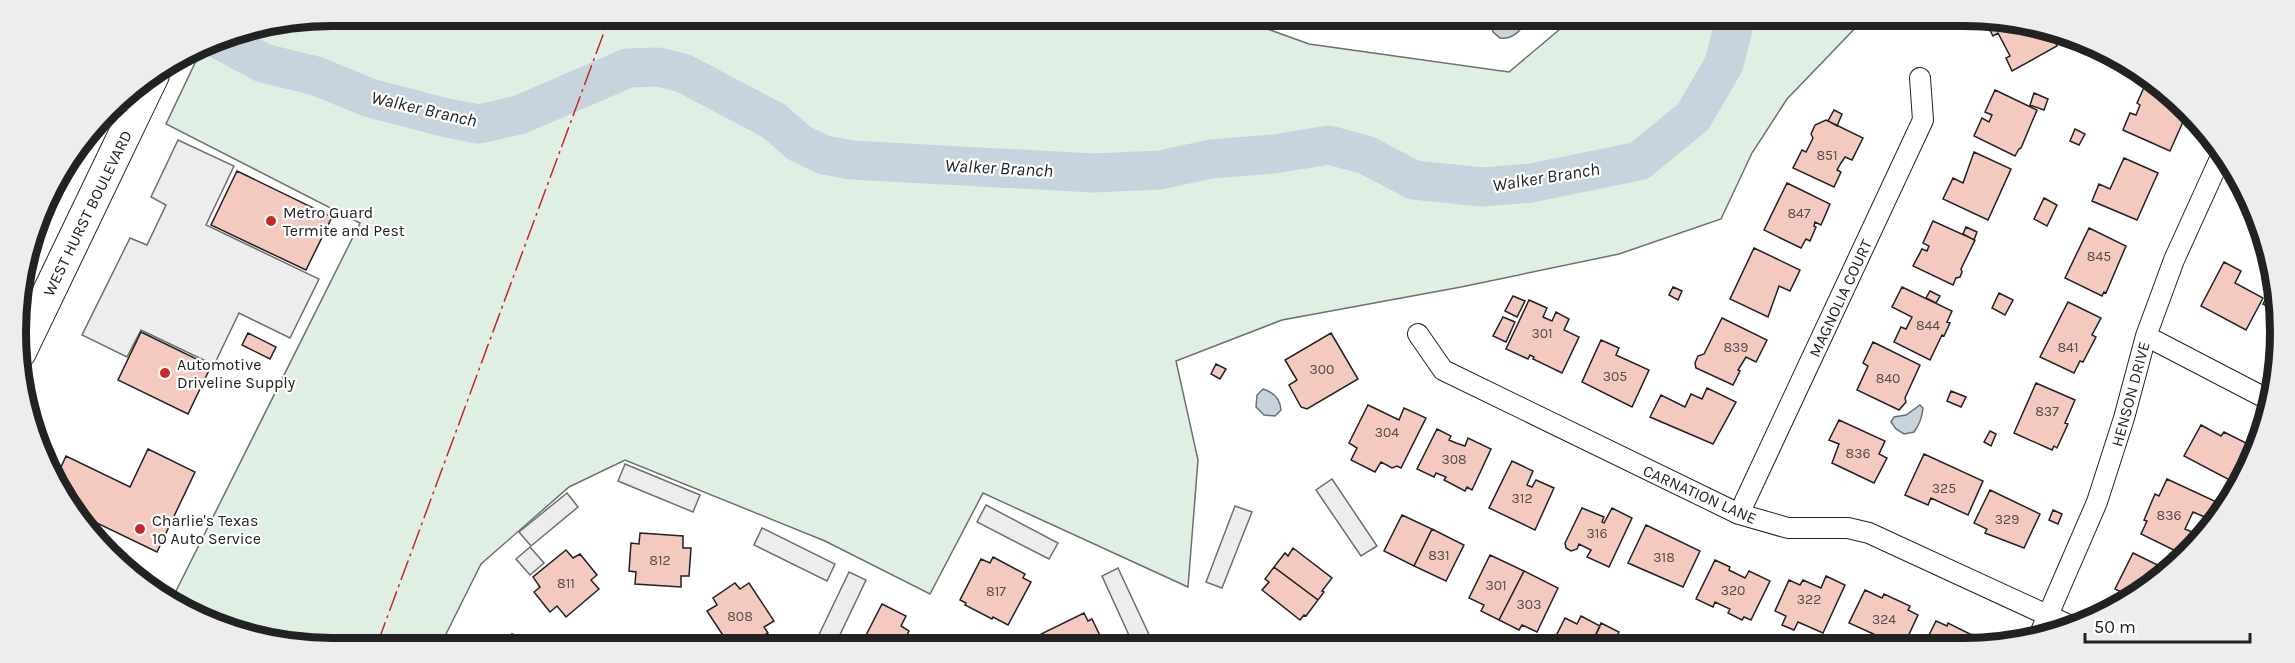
<svg xmlns="http://www.w3.org/2000/svg" width="2295" height="663" font-family="Karla,sans-serif">
<style>
.green{fill:#e0efe3;stroke:#6f6f6f;stroke-width:1.5}
.parking{fill:#ededed;stroke:#6f6f6f;stroke-width:1.5}
.water{fill:#c7d3dd;stroke:#6f6f6f;stroke-width:1.5}
.lines{fill:none;stroke-linecap:round;stroke-linejoin:round}
.river{stroke:#c7d3dd;stroke-width:39}
.building{fill:#f3c9c0;stroke:#222;stroke-width:1.5}
.minor-casing{stroke:#222;stroke-width:22}
.primary-casing{stroke:#222;stroke-width:34}
.minor{stroke:#fff;stroke-width:20}
.primary{stroke:#fff;stroke-width:32}
.power{stroke:#c62828;stroke-width:1.5;stroke-dasharray:21 4.5 3 4.5;stroke-linecap:butt}
.poi-dot{fill:#c62828;stroke:#fff;stroke-width:2}
.labels{text-anchor:middle;stroke-width:4.5;stroke-linejoin:round;paint-order:stroke}
.number-label{font-size:14px;fill:#564c4a}
.poi-label{font-size:16px;fill:#222;stroke:#fff;text-anchor:start}
.street-label{font-size:16px;fill:#222;stroke:#fff}
.water-label{font-size:18px;font-style:italic;fill:#222;stroke:#fff}
.rim{fill:none;stroke:#222;stroke-width:8}
</style>
<rect width="100%" height="100%" fill="#fff"/>
<!-- green -->
<path class="green" d="M332 15 1237 18 1309 44 1509 72 1572 19 1863 20 1787 99 1752 153 1721 219 1619 254 1461 287 1282 320 1176 361 1198 460 1188 587 983 493 930 594 825 541 625 460 569 487 481 564 442 642H270L170 603 360 223 166 124 205 42 211 39Z"/>
<!-- parking -->
<path class="parking" d="M178 140 234 166 206 225 319 279 290 338 239 313 214 365 141 330 127 357 82 335 130 238 147 245 166 205 151 197Z
M625 464 700 495 693 512 618 481Z
M1332 479 1377 546 1361 556 1316 490Z
M567 493 578 507 531 546 519 532Z
M986 505 1058 543 1049 559 977 522Z
M1235 506 1252 512 1222 588 1206 582Z
M762 528 835 564 827 581 754 545Z
M530 547 544 563 530 575 516 559Z
M1118 568 1152 641 1147 644H1133L1102 576Z
M849 572 866 580 836 643H815Z"/>
<!-- water -->
<path class="water" d="M1507 19 1526 20C1522 31 1511 40 1500 38L1493 32 1491 24Z
M1263 389C1273 392 1280 398 1281 410L1275 416 1264 415 1256 407 1257 395Z
M1920 405 1923 408C1922 418 1920 424 1914 432L1904 434 1896 429 1891 422 1894 417 1906 415Z"/>
<g class="lines">
<!-- river -->
<path class="river" d="M220 40 263 63 316 76 370 98 447 118 479 124 519 115 628 68 658 67 683 73 774 121 799 143 824 155 852 160 1093 173 1160 170 1211 159 1274 154 1329 145 1366 155 1414 180 1482 187 1531 183 1639 161 1693 117 1724 64 1735 20"/>
</g>
<!-- building -->
<path class="building" d="M1985 21H2025L2051 32 2057 46 2012 71 2006 58 2010 56 1998 33 1993 36Z
M2146 83 2161 90 2186 115 2170 151 2123 130 2130 113 2136 115 2140 105 2137 103Z
M1995 90 2037 110 2021 148 2019 149 2015 156 1974 136 1982 118 1989 122 1992 115 1985 112Z
M2034 93 2048 99 2044 110 2030 105Z
M1834 110 1842 114 1837 126 1828 121Z
M1826 120 1863 138 1852 160 1845 157 1841 163 1837 170 1841 172 1834 187 1793 168 1802 150 1806 152 1813 138 1811 134 1815 125Z
M2075 129 2085 134 2079 145 2070 141Z
M1974 152 2011 169 1988 220 1943 199 1953 178 1963 183Z
M2124 158 2158 173 2137 220 2092 201 2099 184 2110 189Z
M237 171 332 217 306 270 211 225Z
M1787 183 1830 204 1821 225 1815 222 1814 226 1816 227 1810 241 1806 239 1801 248 1764 230Z
M2044 198 2057 205 2047 226 2034 219Z
M1933 221 1975 240 1961 269 1962 272 1960 277 1956 278 1953 285 1913 266 1922 249 1927 251 1929 246 1923 243Z
M1966 227 1977 232 1974 240 1963 234Z
M2089 228 2126 246 2106 293 2104 292 2102 296 2065 278Z
M1754 248 1800 270 1790 291 1779 286 1768 317 1730 299Z
M2224 262 2241 271 2235 283 2263 298 2246 330 2201 306Z
M1673 287 1682 291 1678 300 1669 295Z
M1902 287 1952 311 1947 322 1950 323 1944 336 1942 335 1930 360 1894 342 1901 327 1906 329 1912 317 1892 307Z
M2271 288 2274 290V300L2270 307 2263 304Z
M1930 291 1940 296 1936 303 1926 298Z
M1999 293 2013 300 2005 315 1992 308Z
M1513 296 1525 301 1517 317 1505 311Z
M1529 300 1547 308 1543 317 1552 321 1556 312 1569 319 1564 330 1579 337 1562 373 1533 359 1534 357 1530 355 1528 359 1506 349Z
M2068 302 2101 318 2092 335 2096 337 2083 362 2080 361 2074 373 2040 357Z
M1503 317 1515 322 1506 342 1493 336Z
M1722 318 1767 340 1756 362 1746 357 1738 370 1740 371 1733 385 1696 368 1695 363 1698 356 1704 354Z
M141 332 211 366 188 414 118 380Z
M248 333 276 347 270 359 242 345Z
M1331 333 1358 379 1307 409 1301 407 1289 385 1297 380 1285 360Z
M1601 340 1619 348 1616 355 1649 370 1632 407 1582 382Z
M1873 342 1920 365 1905 398 1906 402 1899 410 1857 390 1868 366 1863 363Z
M1216 364 1226 369 1220 379 1211 374Z
M2036 383 2075 400 2065 423 2068 424 2057 448 2054 446 2052 450 2014 433Z
M1707 388 1736 402 1713 444 1650 417 1661 395 1685 407 1691 394 1702 399Z
M1951 391 1966 397 1961 407 1947 401Z
M1368 405 1399 420 1404 408 1426 418 1401 468 1397 466 1392 468 1381 462 1375 472 1351 460 1357 448 1349 443Z
M1839 420 1885 441 1879 454 1887 458 1874 483 1832 463 1839 444 1829 440Z
M2201 425 2221 436 2224 432 2254 447 2239 485 2184 456Z
M1437 429 1451 436 1449 440 1456 443 1465 446 1468 438 1491 449 1472 490 1467 487 1465 491 1444 480 1446 477 1436 473 1434 477 1417 469Z
M1990 431 1996 434 1991 446 1984 442Z
M148 449 195 472 157 552 74 512 57 476 66 456 130 487Z
M1924 454 1983 481 1968 515 1931 498 1928 505 1905 495Z
M1512 461 1533 471 1527 485 1532 487 1536 480 1554 488 1535 530 1489 508Z
M2167 479 2221 504 2212 520 2193 512 2185 529 2197 534 2184 555 2141 534 2147 521 2144 520 2155 494 2159 496Z
M1990 490 2040 514 2024 548 1985 533 1987 529 1974 523Z
M1582 508 1604 517 1602 522 1604 523 1612 508 1632 518 1609 567 1587 557 1591 550 1579 544 1577 549 1571 551 1566 548 1565 543Z
M2053 510 2062 514 2058 524 2049 520Z
M1402 515 1432 529 1414 566 1384 551Z
M1646 525 1700 551 1683 587 1628 563Z
M1432 529 1464 545 1446 581 1414 566Z
M640 533 683 536V548H691L689 576H681V587L635 584 636 572 629 571 631 543 639 544Z
M1293 548 1332 578 1322 591 1324 592 1318 600 1274 567 1285 553 1288 556Z
M566 550 573 558 580 554 597 575 591 580 599 589 566 617 557 606 550 612 534 592 540 587 533 577Z
M2133 553 2170 571 2126 598 2123 597 2125 594 2115 589Z
M1490 555 1524 571 1499 620 1481 611 1484 605 1469 598Z
M993 557 1025 574 1023 578 1031 582 1008 625 993 617 992 619 965 605 966 603 960 600 981 559 990 563Z
M1715 560 1730 567 1729 570 1745 578 1749 571 1770 581 1751 620 1744 617 1742 620 1728 613 1730 609 1715 602 1713 607 1696 599Z
M1274 567 1318 600 1306 616 1304 615 1300 620 1262 590 1269 582 1265 579Z
M1524 571 1558 588 1537 632 1522 625 1519 630 1499 620Z
M1826 576 1845 585 1823 633 1798 622 1794 630 1782 625 1786 616 1775 611 1789 580 1800 585 1803 580 1821 588Z
M735 583 740 589 749 583 774 621 764 627 768 633 752 643H728L707 611 717 605 713 598Z
M1865 590 1882 598 1884 594 1910 606 1908 610 1918 615 1904 645H1877L1880 637 1849 623Z
M882 604 906 616 901 626 909 631 903 643H862Z
M1084 613 1088 621 1092 619 1104 644 1042 643 1040 641 1043 639 1041 634Z
M1581 616 1600 626 1591 645 1552 644 1565 618 1577 624Z
M1936 621 1947 626 1948 623 1990 644 1989 645H1924Z
M1601 623 1619 632 1615 640 1624 645H1591Z
M512 634 531 642H508Z"/>
<g class="lines">
<!-- minor casing -->
<g class="minor-casing">
<path id="minor" d="M1418 334 1443 370 1739 514 1788 528H1848L1869 533 2073 627
M2146 336 2271 401
M1739 514 1923 120 1920 78
M2039 636 2097 502 2124 418 2146 336 2174 260 2223 152"/>
</g>
<!-- primary casing -->
<g class="primary-casing">
<path id="primary" d="M20 352 153 75"/>
</g>
<!-- minor -->
<use href="#minor" class="minor"/>
<!-- primary -->
<use href="#primary" class="primary"/>
<!-- power -->
<path class="power" d="M378 642 610 16"/>
</g>
<!-- markers -->
<g class="poi-dot">
<circle cx="271" cy="221" r="6"/>
<circle cx="165" cy="373" r="6"/>
<circle cx="140" cy="529" r="6"/>
</g>
<g class="labels">
<!-- number labels -->
<g class="number-label">
<text x="1827" y="160">851</text>
<text x="1799" y="218">847</text>
<text x="2099" y="261">845</text>
<text x="1928" y="330">844</text>
<text x="1542" y="338">301</text>
<text x="1736" y="352">839</text>
<text x="2068" y="352">841</text>
<text x="1322" y="374">300</text>
<text x="1615" y="381">305</text>
<text x="1888" y="383">840</text>
<text x="2047" y="416">837</text>
<text x="1387" y="437">304</text>
<text x="1858" y="458">836</text>
<text x="1454" y="464">308</text>
<text x="1944" y="493">325</text>
<text x="1522" y="503">312</text>
<text x="2169" y="520">836</text>
<text x="2007" y="524">329</text>
<text x="1597" y="538">316</text>
<text x="1439" y="560">831</text>
<text x="1664" y="562">318</text>
<text x="660" y="565">812</text>
<text x="566" y="588">811</text>
<text x="1496" y="590">301</text>
<text x="1733" y="595">320</text>
<text x="996" y="596">817</text>
<text x="1809" y="604">322</text>
<text x="1529" y="609">303</text>
<text x="740" y="621">808</text>
<text x="1884" y="624">324</text>
</g>
<!-- poi labels -->
<g class="poi-label">
<text x="283" y="218">Metro Guard<tspan x="283" dy="18">Termite and Pest</tspan></text>
<text x="177" y="370">Automotive<tspan x="177" dy="18">Driveline Supply</tspan></text>
<text x="152" y="526">Charlie's Texas<tspan x="152" dy="18">10 Auto Service</tspan></text>
</g>
<!-- street labels -->
<g class="street-label">
<text transform="translate(87 213) rotate(-64)" y="6">WEST HURST BOULEVARD</text>
<text transform="translate(1840 298) rotate(-65)" y="6">MAGNOLIA COURT</text>
<text transform="translate(2130 394) rotate(-75)" y="6">HENSON DRIVE</text>
<text transform="translate(1700 494) rotate(24)" y="6">CARNATION LANE</text>
</g>
<!-- water labels -->
<g class="water-label">
<text transform="translate(424 109) rotate(13)" y="6">Walker Branch</text>
<text transform="translate(999 168) rotate(3)" y="6">Walker Branch</text>
<text transform="translate(1546 177) rotate(-9)" y="6">Walker Branch</text>
</g>
</g>
<!-- crop -->
<path d="M0 0H2295V663H0ZM332 26H1964A306 306 0 0 1 2270 332V332A306 306 0 0 1 1964 638H332A306 306 0 0 1 26 332V332A306 306 0 0 1 332 26Z" fill="#ededed" fill-rule="evenodd"/>
<path class="rim" d="M332 26H1964A306 306 0 0 1 2270 332V332A306 306 0 0 1 1964 638H332A306 306 0 0 1 26 332V332A306 306 0 0 1 332 26Z"/>
<!-- scale -->
<path d="M2085 633v9h165v-9" fill="none" stroke="#222222" stroke-width="3"/>
<text x="2094" y="633" font-size="18" fill="#222222" stroke="#ffffff" stroke-width="4.5" paint-order="stroke">50 m</text>
</svg>
